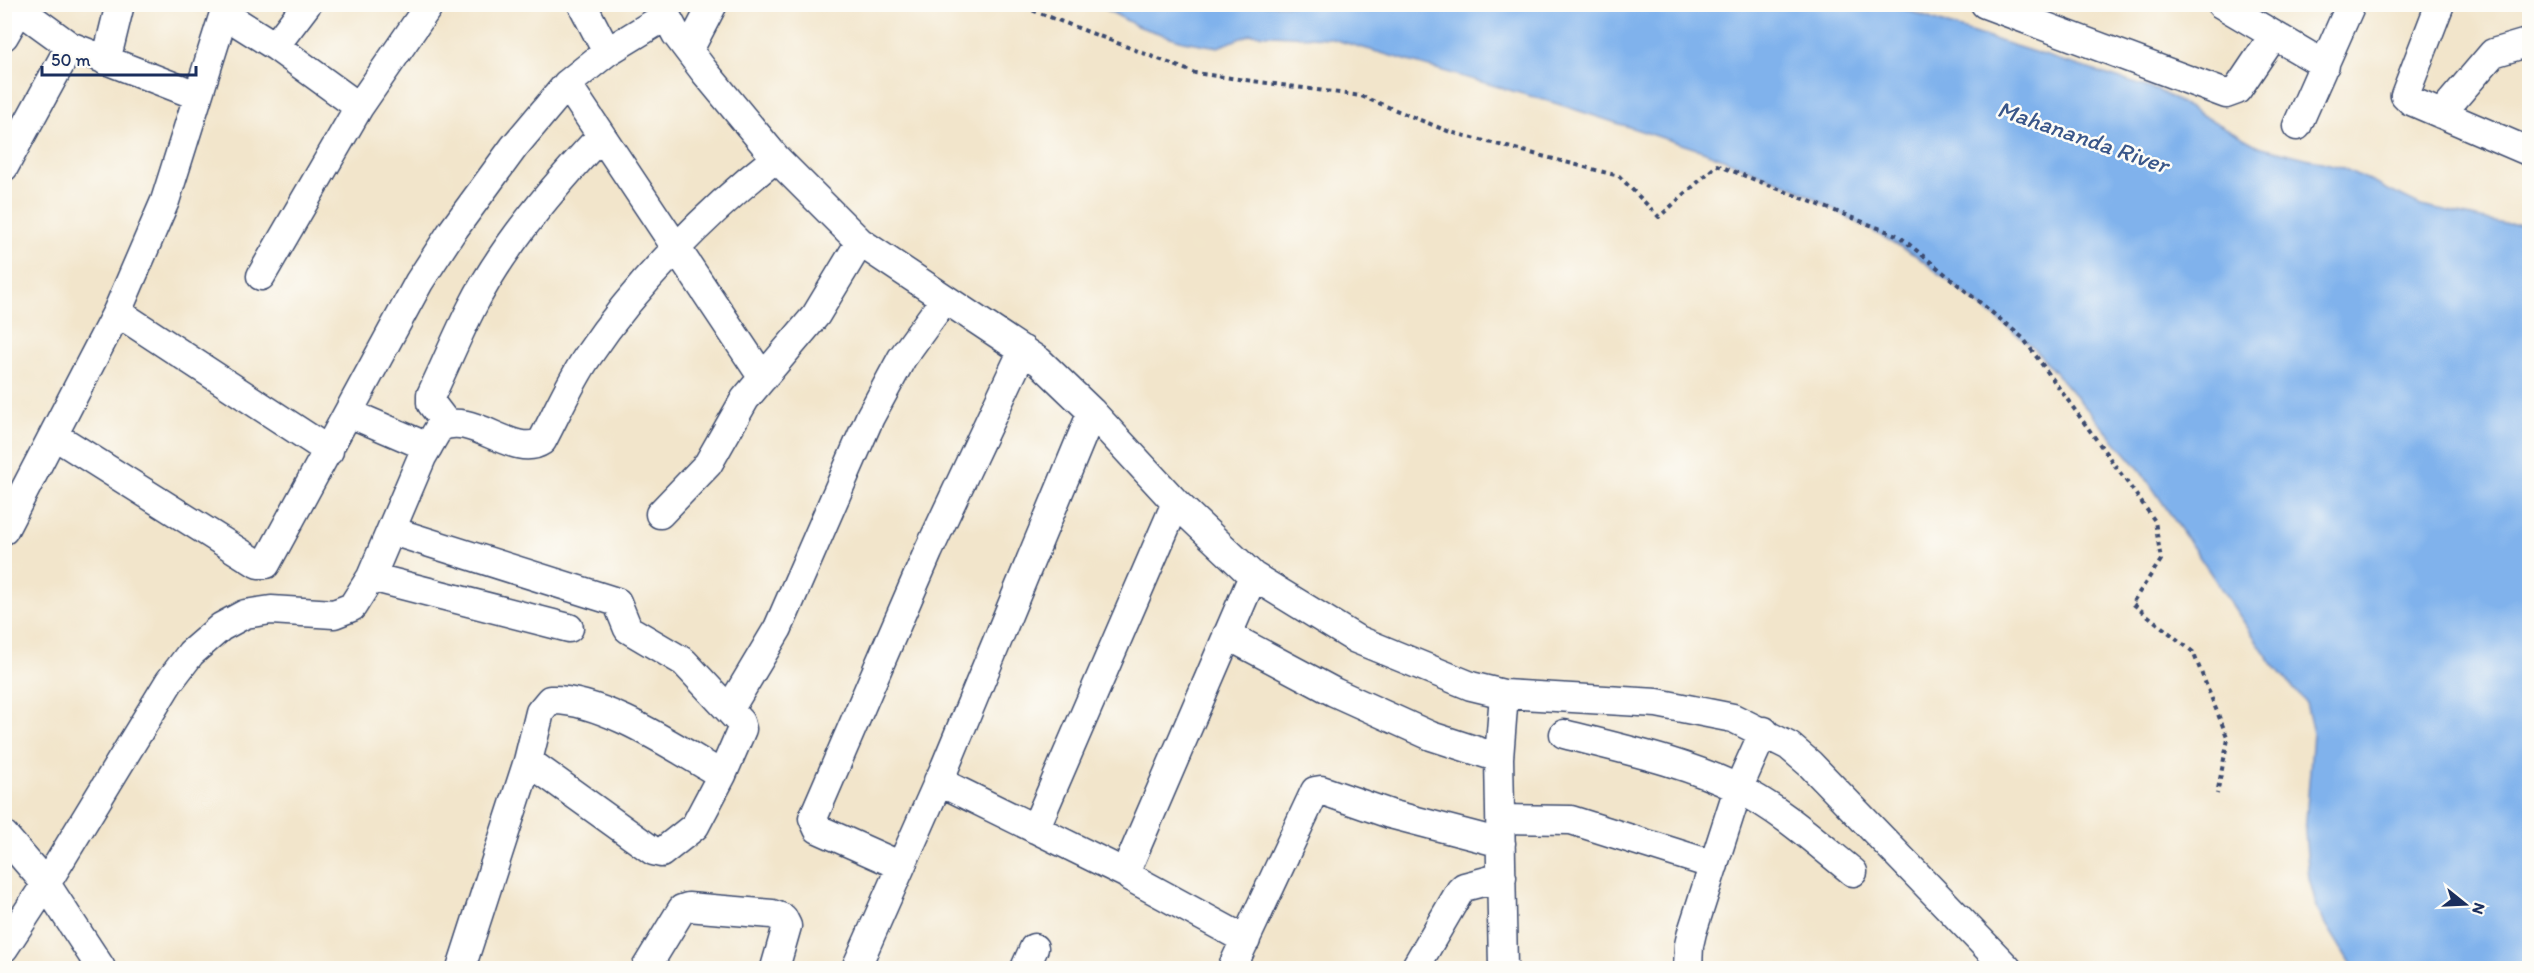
<svg xmlns="http://www.w3.org/2000/svg" width="2534" height="973" font-family="Itim,sans-serif">
<style>
.water{fill:#80b2ec;stroke:#4e70a5;stroke-width:1.5}
.lines{fill:none;stroke-linecap:round;stroke-linejoin:round}
.minor-casing{stroke:#3b4a6e;stroke-width:31}
.path{stroke:#3b4a6e;stroke-width:4;stroke-dasharray:4.5 4.5;stroke-linecap:butt}
.minor{stroke:#fff;stroke-width:28}
.labels{text-anchor:middle;stroke-width:5;stroke-linejoin:round;paint-order:stroke}
.water-label{font-size:24px;font-style:italic;fill:#395689;stroke:#fdfcf7}
</style>
<rect width="100%" height="100%" fill="#fdfcf7"/>
<filter id="ink" filterUnits="userSpaceOnUse"><feTurbulence type="fractalNoise" baseFrequency=".0167" numOctaves="2"/><feDisplacementMap in="SourceGraphic" scale="12" xChannelSelector="R" yChannelSelector="G"/><feConvolveMatrix kernelMatrix="1 2 1 2 8 2 1 2 1" color-interpolation-filters="sRGB"/></filter>
<filter id="wash" filterUnits="userSpaceOnUse"><feTurbulence type="fractalNoise" baseFrequency=".008" numOctaves="4" result="noise"/><feDisplacementMap in="SourceGraphic" scale="24" xChannelSelector="R" yChannelSelector="G"/><feGaussianBlur stdDeviation="1.35" result="paint"/><feColorMatrix in="noise" values="0 0 0 0 0 0 0 0 0 0 0 0 0 0 0 0 0 1.4 0 .05"/><feComposite in="paint" operator="in"/></filter>
<g filter="url(#wash)">
<rect width="100%" height="100%" fill="#f2e5cb"/>
<!-- water -->
<path class="water" d="M1098 5H1893L1948 25 2159 91 2258 146 2341 167 2421 206 2504 224H2529V968H2353L2318 911 2309 878 2305 832 2313 733 2306 703 2271 662 2141 471 2032 346 1915 255 1796 188 1703 151 1558 104 1329 38 1251 34 1218 47 1183 41 1137 26Z"/>
</g>
<g filter="url(#ink)">
<g class="lines">
<!-- minor casing -->
<g class="minor-casing">
<path id="minor" d="M12 4 70 46 196 95
M582 4 607 52
M660 4 676 34 704 71 776 158 860 242 1040 362 1092 412 1176 503 1253 576 1356 639 1471 686 1504 694 1657 703 1733 718 1789 746 1810 764 2007 968
M1985 4 2226 94 2237 90 2274 35
M2221 4 2325 65
M2440 4 2405 95 2411 101 2530 152
M224 14 275 46 359 107
M4 36 19 10
M275 46 307 4
M689 50 713 4
M106 61 120 4
M567 84 763 378
M2441 114 2493 53 2530 42
M2297 126 2351 4
M4 167 70 46
M261 276 359 107 430 4
M117 312 329 451
M349 413 428 447
M447 424 431 403V395C445 366 457 336 472 307 502 247 554 186 600 137
M55 436 258 564H266L419 282 451 233 514 147 567 84 607 52 666 16
M660 514 708 464 745 399 816 315 860 242
M4 530 117 312 165 201 227 4
M392 531 617 602 628 629 684 662 740 722 742 729 722 775 695 826 661 853 653 851 528 761
M371 577 569 628
M1227 635 1334 692 1431 736 1499 758
M729 710 778 628 870 417 902 358 944 300
M1564 734C1622 749 1685 762 1739 789 1781 810 1817 843 1853 872
M938 781 1127 874
M1501 819 1571 820 1714 865
M1035 829 1176 503
M4 835 46 884 101 968
M901 866 818 829 813 818 928 552 1023 350
M1246 940 1130 877 1126 871 1253 576
M4 948 46 884 169 682 191 653 221 627 245 614 271 610 334 614 352 607 371 577 422 457 439 428C471 409 514 460 542 441 557 413 570 382 588 356 637 283 707 212 776 158
M461 968 528 761 540 712 550 700C603 698 677 749 722 775
M646 968 682 909 688 907 772 914 783 918 787 926 775 968
M856 968 945 767 1092 412
M1025 968 1034 948
M1232 968 1315 791 1321 790 1390 814 1501 843
M1415 968 1460 891 1464 887 1502 877
M1503 968 1499 758 1504 694
M1688 968 1689 945 1692 932 1738 789 1764 731"/>
</g>
<!-- path -->
<path class="path" d="M1016 4 1195 73 1361 96 1450 132 1619 176 1659 217 1717 165 1899 236 2023 338 2155 521 2161 560 2132 603 2193 652 2228 739 2217 794"/>
<!-- minor -->
<use href="#minor" class="minor"/>
</g>
</g>
<g class="labels">
<!-- water labels -->
<g class="water-label">
<text transform="translate(2083 137) rotate(19)" y="8">Mahananda River</text>
</g>
</g>
<!-- margin -->
<rect width="2534" height="973" fill="none" stroke="#fdfcf7" stroke-width="24"/>
<!-- north arrow -->
<g transform="translate(2465 904) rotate(108)" stroke="#fdfcf7" stroke-width="4.5" paint-order="stroke">
<path d="M0-4.5L10 22L0 15L-10 22Z" fill="#1b2f5e"/>
<text y="-9" font-size="16" font-weight="bold" text-anchor="middle" fill="#1b2f5e">N</text>
</g>
<!-- scale -->
<path d="M42 66v9h154v-9" fill="none" stroke="#1b2f5e" stroke-width="3"/>
<text x="51" y="66" font-size="18" fill="#1b2f5e" stroke="#fdfcf7" stroke-width="4.5" paint-order="stroke">50 m</text>
</svg>
